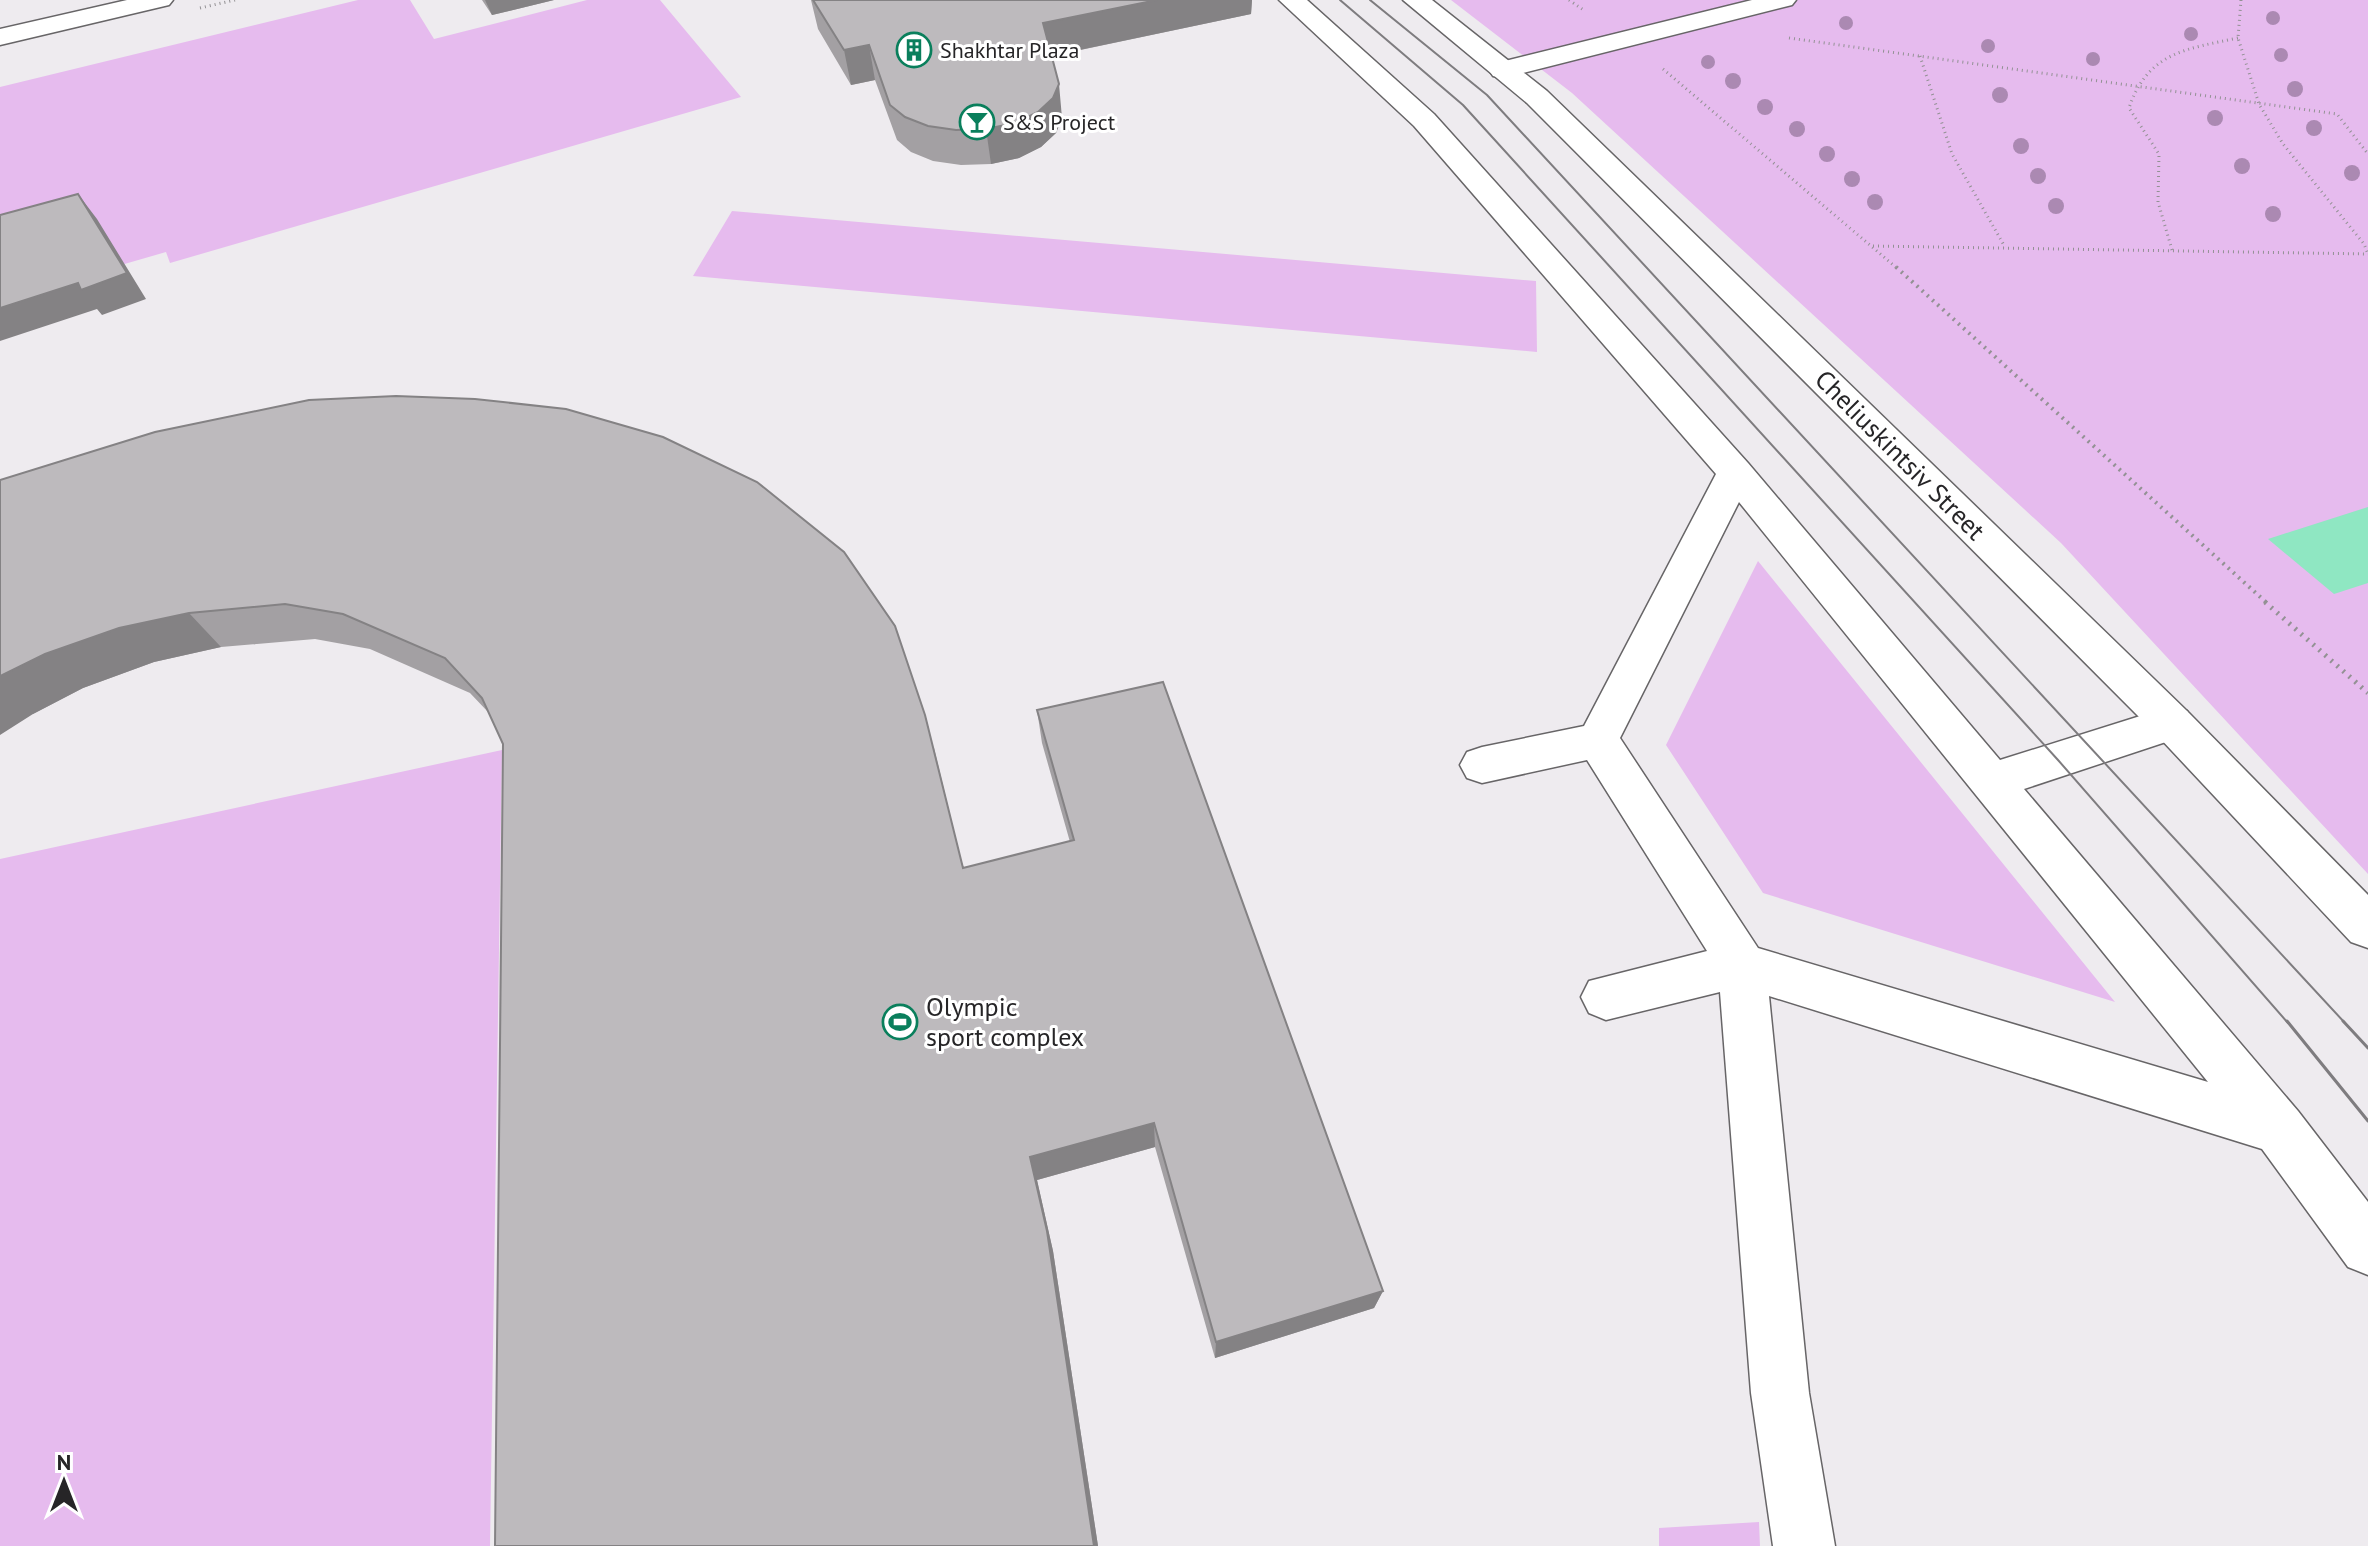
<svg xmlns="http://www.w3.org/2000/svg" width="2368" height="1546" font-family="'PT Sans',sans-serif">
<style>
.green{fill:#e6bbee}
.water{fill:#8fe7c2}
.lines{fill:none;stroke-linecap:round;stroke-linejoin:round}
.minor-casing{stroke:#676567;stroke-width:3}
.major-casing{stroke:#676567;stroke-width:3}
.path-far2{stroke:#939194;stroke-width:3;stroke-dasharray:1 4;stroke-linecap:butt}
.path-far1{stroke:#939194;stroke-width:4;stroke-dasharray:2 5;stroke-linecap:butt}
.path{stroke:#939194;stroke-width:5;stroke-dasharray:2 6;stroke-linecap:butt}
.minor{fill:#fff;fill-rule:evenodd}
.major{fill:#fff;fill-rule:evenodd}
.tram-far1{stroke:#7e7c7f;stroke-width:2}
.tram{stroke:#7e7c7f;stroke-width:3}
.tree{fill:#ab89b2}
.wall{fill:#a3a0a3}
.shaded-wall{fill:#848284}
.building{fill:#bdbabd;stroke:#848284;stroke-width:2}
.labels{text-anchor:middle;stroke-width:6;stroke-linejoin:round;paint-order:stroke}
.far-poi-label{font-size:22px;fill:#262527;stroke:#fff;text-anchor:start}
.street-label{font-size:26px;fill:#262527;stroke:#fff}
.poi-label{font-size:26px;fill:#262527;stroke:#fff;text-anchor:start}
</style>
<rect width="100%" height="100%" fill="#eeebef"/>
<!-- green -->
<path class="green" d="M358 0H410L434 39 587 0H660L741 97 170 263 166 252 0 300V87Z
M1451 0H2368V874L2061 543 1572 93Z
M732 211 1536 281 1537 352 693 276Z
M1758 561 2115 1002 1763 893 1666 745Z
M502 750 490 1546H0V859Z
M1759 1522 1760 1546H1659V1528Z"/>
<!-- water -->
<path class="water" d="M2368 507V583L2334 594 2268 539Z"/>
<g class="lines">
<!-- minor casing -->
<g class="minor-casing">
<path id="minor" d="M127 0H173L169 5 0 45V29Z
M1279 0H1307L1434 114 1748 463 2000 760 2172 706 2187 711 2193 723 2187 735 2024 789 2298 1111 2368 1202V1275L2348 1267 2262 1149 1769 996 1809 1393 1835 1546H1773L1751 1393 1720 992 1606 1020 1589 1013 1581 997 1589 981 1707 951 1587 760 1482 783 1467 778 1460 765 1467 752 1482 747 1584 726 1716 474 1414 126ZM1739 502 2208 1082 1758 948 1620 738Z
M1752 0H1796L1792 5 1503 78 1493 76 1489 70 1493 64Z"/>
</g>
<!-- major casing -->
<g class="major-casing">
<path id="major" d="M1403 0H1432L1547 91 2187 711 2368 895V948L2351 942 2157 735 1527 103Z"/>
</g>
<!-- path-far2 -->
<path class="path-far2" d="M1569 0 1585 11
M2241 0 2238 38 2259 104 2283 144 2364 244 2368 254
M200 8 235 0
M1789 38 2337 114 2368 154
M1920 56 1952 154 2005 247
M1663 69 1898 269
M1873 246 2368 254
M2172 250 2158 202 2159 154 2129 108C2148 52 2186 49 2238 38"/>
<!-- path-far1 -->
<path class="path-far1" d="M1896 267 2268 604"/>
<!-- path -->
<path class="path" d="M2265 602 2368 693"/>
<!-- minor -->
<use href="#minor" class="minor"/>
<!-- major -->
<use href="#major" class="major"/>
<!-- tram-far1 -->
<path class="tram-far1" d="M1340 0 1463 105 2058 760 2288 1023
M1370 0 1487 95 2345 1023"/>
<!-- tram -->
<path class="tram" d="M2287 1021 2368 1121
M2343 1021 2368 1048"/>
</g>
<!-- trees -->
<g class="tree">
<circle cx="2273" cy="18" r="7"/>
<circle cx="1846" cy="23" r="7"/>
<circle cx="2191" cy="34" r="7"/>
<circle cx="1988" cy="46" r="7"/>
<circle cx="2281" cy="55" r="7"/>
<circle cx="2093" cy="59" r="7"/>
<circle cx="1708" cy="62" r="7"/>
<circle cx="1733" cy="81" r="8"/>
<circle cx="2295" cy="89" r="8"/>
<circle cx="2000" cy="95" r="8"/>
<circle cx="1765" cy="107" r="8"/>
<circle cx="2215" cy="118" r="8"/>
<circle cx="2314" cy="128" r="8"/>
<circle cx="1797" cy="129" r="8"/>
<circle cx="2021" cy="146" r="8"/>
<circle cx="1827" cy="154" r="8"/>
<circle cx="2242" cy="166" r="8"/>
<circle cx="2352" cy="173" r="8"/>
<circle cx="2038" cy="176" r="8"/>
<circle cx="1852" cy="179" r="8"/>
<circle cx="1875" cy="202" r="8"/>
<circle cx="2056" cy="206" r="8"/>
<circle cx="2273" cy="214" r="8"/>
</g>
<!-- wall -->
<path class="wall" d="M482 0H554L492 15Z
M811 0H1252L1251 14 1052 56 1062 118 1056 133 1041 147 1019 158 991 164 961 165 933 161 911 152 897 140 875 80 851 85 818 29Z
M0 480 934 748 963 868 1070 842 1042 743 1037 710 1383 1291 1374 1308 1215 1358 1155 1147 1037 1180 1053 1251 1098 1546H495L503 744 489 713 470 693 370 649 315 639 221 647 154 662 83 688 33 714Z"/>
<!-- shaded-wall -->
<path class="shaded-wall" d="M485 0H554L492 15Z
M1157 0H1252L1251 14 1046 57 1043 23Z
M869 45 875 80 851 85 844 50Z
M1059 84 1062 118 1056 133 1041 147 1019 158 991 164 986 129Z
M78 194 97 219 146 299 102 315 97 309 0 341V308Z
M189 613 221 647 154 662 83 688 33 714 0 735V676L45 654 119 628Z
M1154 1123 1155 1147 1037 1180 1053 1251 1098 1546H1094L1030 1157Z
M1383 1291 1374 1308 1215 1358 1216 1342Z"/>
<!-- building -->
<path class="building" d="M813 0H1157L1043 23 1059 84 1053 98 1038 112 1015 123 986 129 956 130 928 126 905 117 890 105 869 45 844 50Z
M78 194 127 273 81 290 78 283 0 308V215Z
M396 396 475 399 566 409 663 437 757 482 844 552 895 626 925 715 963 868 1074 840 1037 710 1163 682 1383 1291 1216 1342 1154 1123 1030 1157 1047 1231 1094 1546H495L503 744 482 698 445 658 343 614 285 604 189 613 119 628 45 654 0 676V480L155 432 309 400Z"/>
<!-- icons -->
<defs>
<g id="building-ring" transform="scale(1.8)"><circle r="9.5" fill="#fff" stroke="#0a7f5c" stroke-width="1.5"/><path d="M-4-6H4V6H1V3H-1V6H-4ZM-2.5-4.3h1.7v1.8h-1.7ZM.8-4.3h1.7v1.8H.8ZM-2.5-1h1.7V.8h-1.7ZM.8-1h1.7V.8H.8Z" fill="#0a7f5c"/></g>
<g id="bar-ring" transform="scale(1.8)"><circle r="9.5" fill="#fff" stroke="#0a7f5c" stroke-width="1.5"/><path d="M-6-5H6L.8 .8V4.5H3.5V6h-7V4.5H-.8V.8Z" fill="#0a7f5c"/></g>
<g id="stadium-ring" transform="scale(1.8)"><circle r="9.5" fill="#fff" stroke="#0a7f5c" stroke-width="1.5"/><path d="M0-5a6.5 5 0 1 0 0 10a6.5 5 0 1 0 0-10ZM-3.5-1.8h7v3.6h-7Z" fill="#0a7f5c"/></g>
</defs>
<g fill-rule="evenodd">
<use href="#building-ring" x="914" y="50"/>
<use href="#bar-ring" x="977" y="122"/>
<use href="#stadium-ring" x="900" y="1022"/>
</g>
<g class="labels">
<!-- far-poi labels -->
<g class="far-poi-label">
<text x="940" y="58">Shakhtar Plaza</text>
<text x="1003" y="130">S&amp;S Project</text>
</g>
<!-- street labels -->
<g class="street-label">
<text transform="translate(1900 455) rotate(45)" y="9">Cheliuskintsiv Street</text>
</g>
<!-- poi labels -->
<g class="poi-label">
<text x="926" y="1016">Olympic<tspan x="926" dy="30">sport complex</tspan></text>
</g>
</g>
<!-- north arrow -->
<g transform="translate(64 1482)" stroke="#ffffff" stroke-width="6" paint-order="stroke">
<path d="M0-6L14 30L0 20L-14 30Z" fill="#262527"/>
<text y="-12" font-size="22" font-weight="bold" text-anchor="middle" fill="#262527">N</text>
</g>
</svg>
